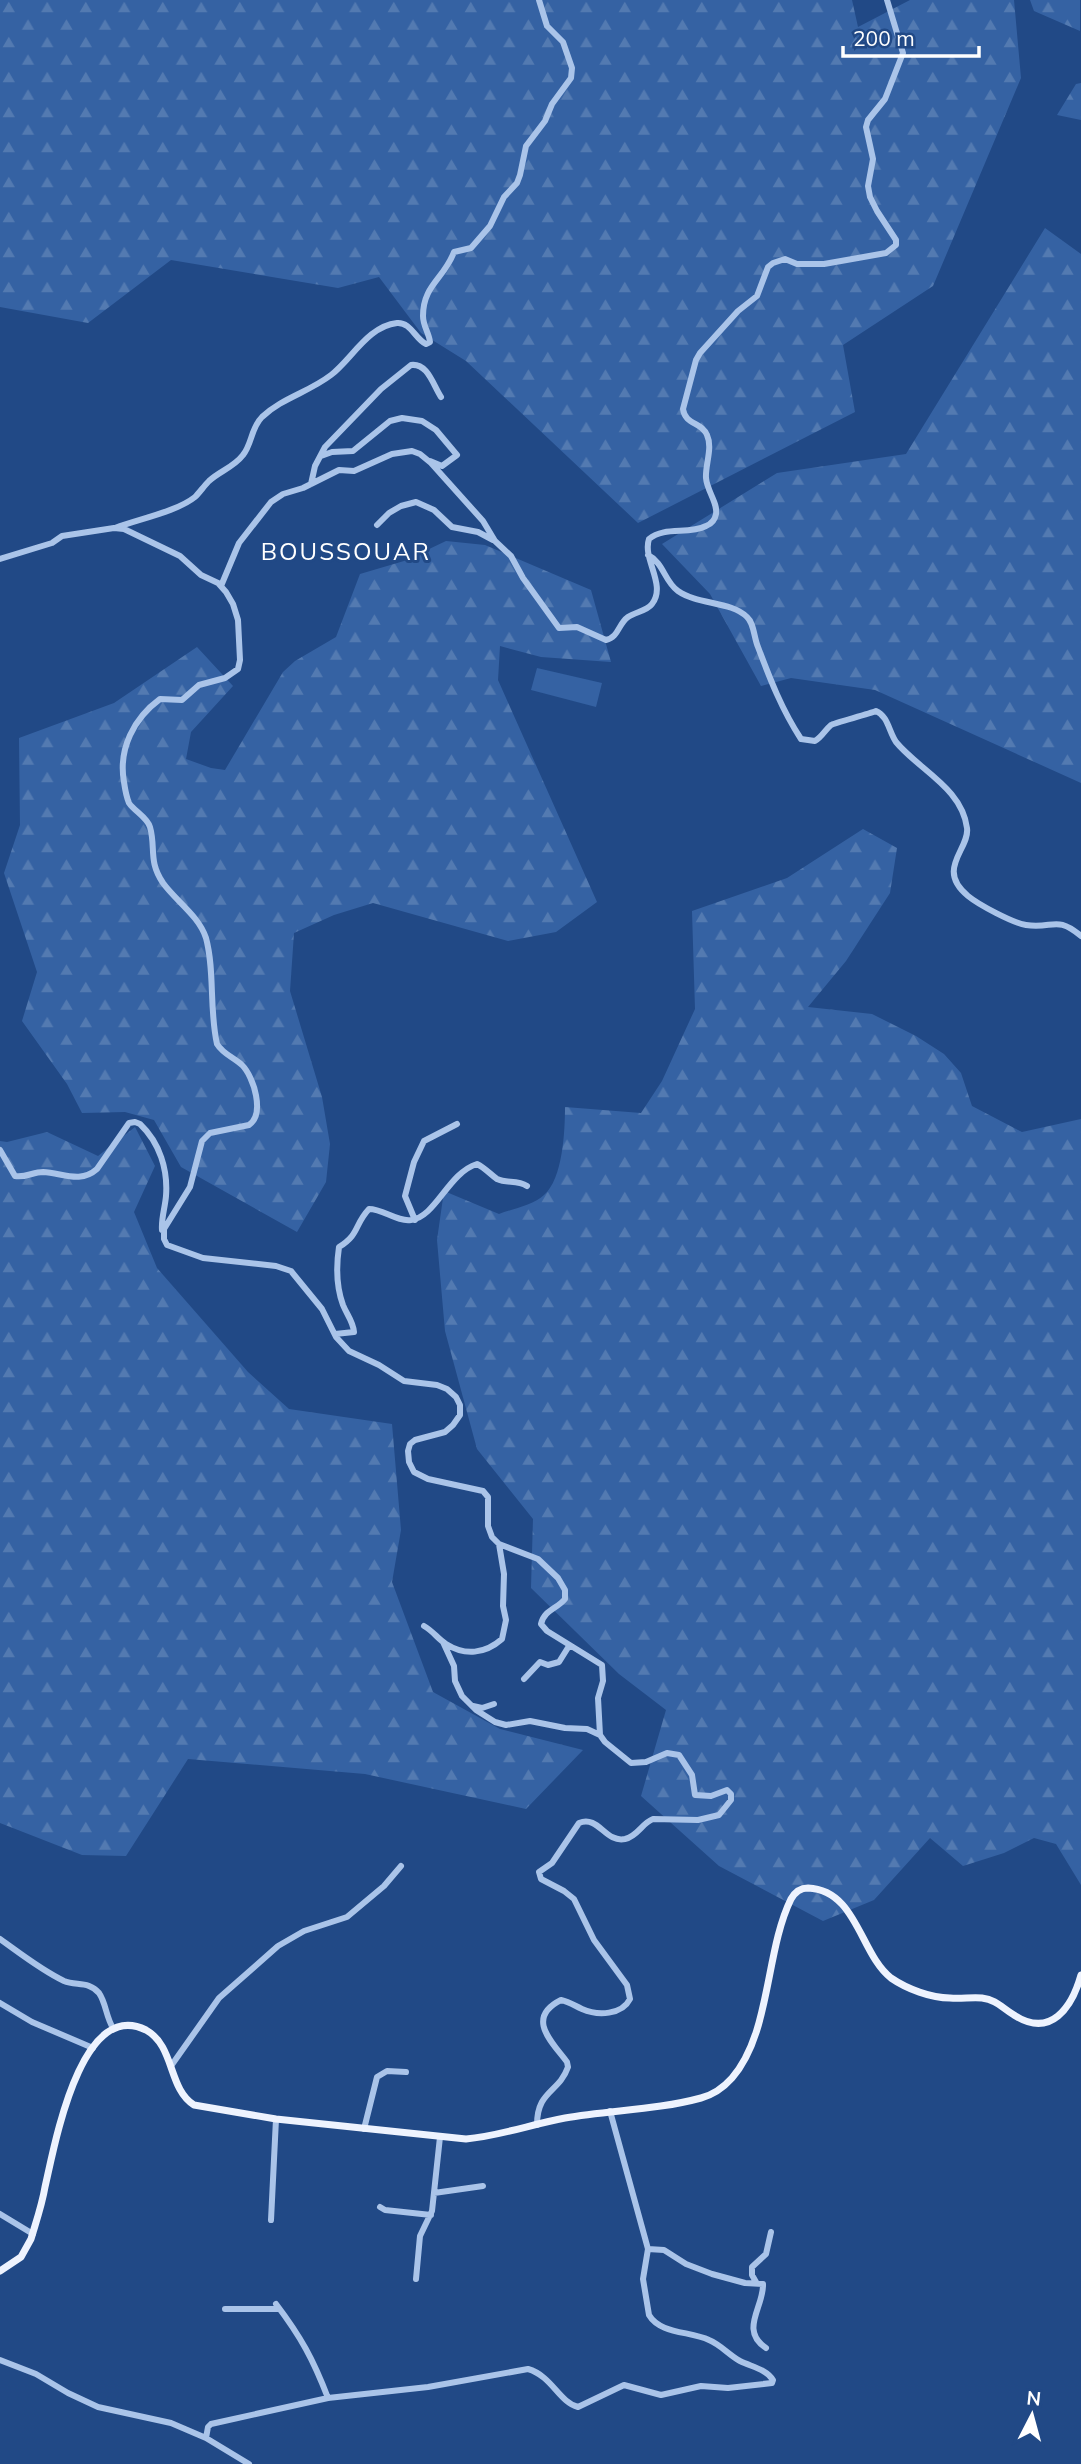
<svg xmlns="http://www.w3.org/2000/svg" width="1081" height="2464" font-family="Mulish,sans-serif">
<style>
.forest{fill:url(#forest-firs)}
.park{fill:#3562a3}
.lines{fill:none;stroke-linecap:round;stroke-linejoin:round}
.minor{stroke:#aac4e9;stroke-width:6}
.major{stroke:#eef3fe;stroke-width:7}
.labels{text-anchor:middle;stroke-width:6;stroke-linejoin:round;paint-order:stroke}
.quarter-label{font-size:24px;letter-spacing:2px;fill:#fff;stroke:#214986}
</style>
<defs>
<pattern id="forest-firs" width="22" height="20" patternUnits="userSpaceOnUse" patternTransform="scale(1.75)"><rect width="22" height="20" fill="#3562a3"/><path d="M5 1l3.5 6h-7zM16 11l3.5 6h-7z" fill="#537ab1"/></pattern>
</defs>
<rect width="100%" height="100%" fill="#214986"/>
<!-- forest -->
<path class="forest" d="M0 0H852L858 27 910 0H1014L1021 78 933 286 843 345 855 412 638 523 466 361 421 333 379 277 338 288 171 260 88 323 0 307Z
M1030 0H1080V31L1034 11Z
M1081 83V120L1057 115 1076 84Z
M1045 228 1081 254V783L875 690 791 678 761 686 710 594 662 544 777 473 906 454Z
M446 541 485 545 591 590 611 662 541 657 500 646 498 680 597 902 556 932 508 941 373 903 334 915 294 933 290 991 322 1097 330 1144 326 1182 297 1232 181 1167 154 1120 125 1112 82 1113 67 1084 22 1021 37 972 4 873 20 825 19 738 114 703 197 647 233 686 191 732 186 759 211 768 225 770 283 672 295 661 336 637 360 574 404 561Z
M863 829 897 848 890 893 846 961 808 1007 872 1014 916 1036 944 1054 961 1073 972 1106 1022 1132 1081 1119V1885L1056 1844 1034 1838 1004 1853 963 1866 930 1838 874 1900 823 1921 719 1866 641 1796 666 1710 619 1674 531 1588 533 1519 477 1449 445 1331 437 1240 444 1191 499 1214C512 1209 534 1205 544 1195 563 1179 565 1130 565 1107L641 1113 662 1081 695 1009 692 911 787 878Z
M135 1127 155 1166 134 1212 157 1268 248 1372 289 1409 392 1424 401 1530 392 1582 433 1692 500 1729 583 1750 526 1809 365 1774 188 1759 126 1856 82 1855 0 1823V1141L7 1142 47 1132 98 1156Z"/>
<!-- park -->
<path class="park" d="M537 668 602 683 596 707 531 690Z"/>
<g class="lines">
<!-- minor -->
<path class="minor" d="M321 456 332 452 353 451 390 421 402 418 422 421 436 430 457 455 442 466 430 461
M311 484 315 466 325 447 381 389 411 365C428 363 433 385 441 397
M377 525 389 513 401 506 416 502 434 510 452 527 478 532 493 540
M115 528C138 519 176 512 195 497 200 492 204 486 209 481 220 471 234 467 243 455 252 444 251 428 262 417 282 398 309 392 331 375 351 360 368 326 397 323 411 322 415 339 426 344L430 342C429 333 423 326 423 316 423 285 444 279 454 252L471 248 490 226 504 197 517 183 520 175 526 146 545 121 552 104 571 78 572 68 563 42 547 26 539 0
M648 555C664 563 664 581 678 591 698 605 731 601 747 617 754 623 754 638 758 647 770 679 782 710 801 739L815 741C822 737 825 730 831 725 834 723 869 714 876 711 888 716 889 732 896 742 919 770 962 788 967 828 970 849 935 869 968 896 979 905 1013 923 1026 925 1054 929 1056 915 1081 936
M0 559 52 543 62 536 114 528 124 529 180 556 201 575 218 583 226 592 233 604 238 620 240 660 238 669 225 678 199 685 182 700 160 699C134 718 118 749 124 782 125 789 126 796 129 803 134 811 147 817 150 827 156 848 148 861 163 883 176 901 199 916 206 938 215 971 209 1009 217 1044 223 1054 233 1057 242 1065 254 1077 265 1114 249 1125L210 1133 202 1141 190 1187 164 1229V1239L167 1245 203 1258 276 1266 291 1271 322 1309 336 1337 349 1351 379 1365 404 1381 437 1385 447 1389 456 1397 460 1405V1415L453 1425 445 1432 415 1440 410 1444 408 1451 409 1462 414 1472 428 1479 483 1491 488 1497V1526L492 1537 499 1544 538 1559 558 1578 565 1590V1599C557 1609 544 1610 541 1624L547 1631 602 1665 603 1681 598 1698 600 1735 605 1742 631 1763 646 1762 667 1753 679 1755 692 1775 695 1795 711 1796 727 1790 731 1794V1800L719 1815 698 1820 653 1819C642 1823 638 1836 625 1839 605 1843 599 1815 579 1823L552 1863 539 1872 541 1879 564 1891 574 1899 594 1940 627 1985 630 1999C622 2015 598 2016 582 2009 575 2006 570 2002 561 2000 525 2018 552 2042 567 2062L568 2067C559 2093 537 2090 537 2125
M221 586 239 543 271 502 283 494 303 488 339 470 354 471 392 454 412 451 420 454 431 463 483 521 495 541 511 556 523 578 559 628 577 627 606 640C619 637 618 624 628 617 635 612 647 611 652 604 667 585 642 559 649 539 665 526 688 535 706 526 711 524 715 520 716 514 718 503 707 491 706 478 705 465 713 448 707 435 702 422 685 425 683 409L696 360 700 353 738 311 757 296 768 267 773 263 785 259 797 264H824L886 253 896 245V240L877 211 870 197 868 186 873 159 866 127 868 120 885 99 903 53 887 0
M0 1150 15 1176C25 1178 33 1172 43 1172 63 1173 80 1184 97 1169L129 1123 135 1122 140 1124C160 1143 168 1170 166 1196 165 1208 161 1219 162 1230
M415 1220 405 1196 414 1162 424 1141 457 1124
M335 1334 354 1332C353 1321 347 1315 343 1305 336 1286 336 1267 339 1247 360 1234 354 1225 369 1209 383 1209 397 1222 411 1220 436 1217 448 1173 477 1164 485 1168 490 1174 497 1179 507 1184 517 1179 527 1186
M424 1626C433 1631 438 1639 446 1644 465 1656 485 1654 502 1639L506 1620 503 1606 504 1574 499 1544
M443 1642 454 1666 455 1681 462 1696 476 1710 495 1722 506 1725 530 1721 565 1728 587 1729 600 1735
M524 1679 540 1662 548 1665 559 1662 569 1646
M473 1706 482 1708 494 1704
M0 1939C21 1954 41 1970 64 1981 76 1986 89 1981 99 1993 106 2003 106 2017 113 2028
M0 2003 32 2022 93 2048
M171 2066 219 1998 278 1946 304 1931 347 1917 384 1886 401 1866
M364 2129 377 2077 387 2071 406 2072
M434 2193 483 2186
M380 2207 385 2210 431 2215
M0 2214 33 2234
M271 2220 276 2119
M648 2249 664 2250 686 2264 712 2274 745 2283 763 2284C764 2307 739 2330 766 2348
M416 2279 420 2236 432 2211 440 2137
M756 2282 752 2275V2267L766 2254 771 2232
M276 2304C301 2337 313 2359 328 2398
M225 2309H279
M0 2360 36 2374 68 2393 98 2407 171 2423 206 2438 249 2464
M206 2438 208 2427 211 2424 328 2398 428 2387 528 2369C552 2376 559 2402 578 2407L624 2385 661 2395 701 2386 728 2388 772 2383 773 2380C766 2369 752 2367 740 2361 729 2355 721 2345 709 2340 690 2331 660 2334 649 2315L643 2279 648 2249 610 2111"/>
<!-- major -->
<path class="major" d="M0 2271 21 2257 31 2239C36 2222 42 2205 45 2187 54 2149 80 1997 146 2030 175 2046 168 2089 194 2105L276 2119 466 2139C500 2136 532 2124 565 2118 609 2110 657 2110 701 2098 712 2095 724 2087 732 2078 771 2033 765 1952 791 1899 795 1892 800 1888 808 1888 857 1890 860 1954 891 1978 907 1989 931 1998 950 1998 961 1999 972 1997 982 1998 997 2000 1002 2008 1014 2015 1051 2039 1072 2007 1081 1975"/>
</g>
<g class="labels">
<!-- quarter labels -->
<g class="quarter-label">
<text x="346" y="560">BOUSSOUAR</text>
</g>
</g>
<!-- north arrow -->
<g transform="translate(1032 2415) rotate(6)" stroke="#214986" stroke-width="5" paint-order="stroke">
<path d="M0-5L12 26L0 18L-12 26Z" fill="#ffffff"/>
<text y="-10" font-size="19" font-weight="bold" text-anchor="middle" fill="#ffffff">N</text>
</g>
<!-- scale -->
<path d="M843 46v10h136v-10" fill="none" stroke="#ffffff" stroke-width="3.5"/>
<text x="853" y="46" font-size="21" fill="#ffffff" stroke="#214986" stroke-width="5" paint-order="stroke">200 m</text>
</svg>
